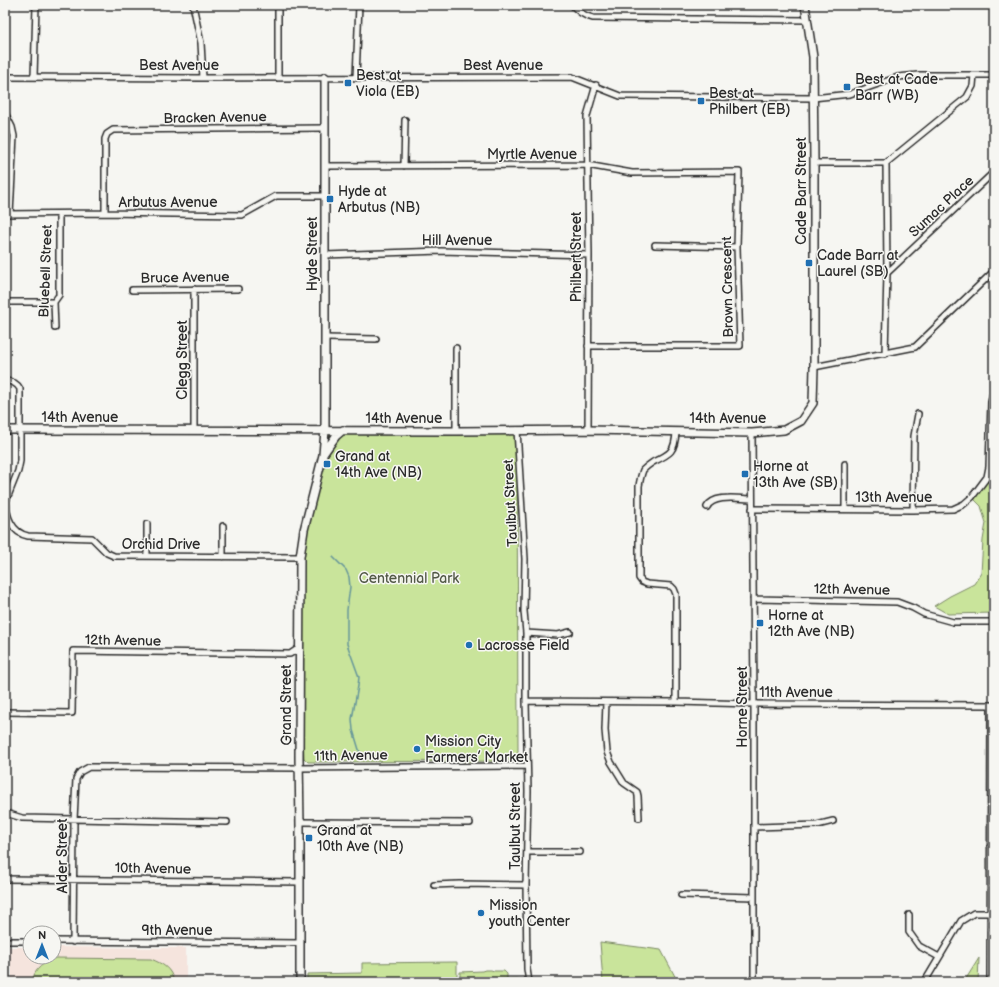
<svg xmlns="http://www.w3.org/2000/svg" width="999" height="987" font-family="'Balsamiq Sans',sans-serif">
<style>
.built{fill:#f5e4dd}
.green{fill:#c9e49b;stroke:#7a8863}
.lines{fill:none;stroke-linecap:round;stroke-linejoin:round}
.stream{stroke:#65959a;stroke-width:1.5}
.street-casing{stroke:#2b2b2b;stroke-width:8}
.secondary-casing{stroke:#2b2b2b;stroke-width:10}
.street{stroke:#f6f6f2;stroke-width:5}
.secondary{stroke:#f6f6f2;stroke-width:7}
.poi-dot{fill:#1f6fb2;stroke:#f6f6f2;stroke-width:1.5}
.labels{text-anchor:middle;stroke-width:3;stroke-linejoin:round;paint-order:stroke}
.street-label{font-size:14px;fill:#2b2b2b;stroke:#f6f6f2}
.poi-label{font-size:14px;fill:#2b2b2b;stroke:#f6f6f2;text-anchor:start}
.park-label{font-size:14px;fill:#525947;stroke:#f6f6f2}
</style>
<rect width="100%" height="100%" fill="#f6f6f2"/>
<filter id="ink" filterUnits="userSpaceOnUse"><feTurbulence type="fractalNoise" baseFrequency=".025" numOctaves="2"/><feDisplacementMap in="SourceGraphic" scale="8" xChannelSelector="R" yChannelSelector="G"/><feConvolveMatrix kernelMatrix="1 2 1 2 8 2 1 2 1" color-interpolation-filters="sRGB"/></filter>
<g filter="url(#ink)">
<!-- built -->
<path class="built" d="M5 947H30V957H54V947L186 948V982H5Z"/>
<!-- green -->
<path class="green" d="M325 430H517L518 753 515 758 506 761 308 762 304 758 300 655V557Z
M987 477 994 479V613L948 614 934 606 950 596 974 584 981 573 983 540 986 523 981 506 972 497Z
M600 942 661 950 678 982H603Z
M56 958 151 959C163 964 171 968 174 982H32C34 969 44 962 56 958Z
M979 958 978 982H964Z
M457 962V977H460V972L482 971 485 970H491L494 971H504L507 974V979H518L519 982H307V974L362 973V963Z"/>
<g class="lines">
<!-- stream -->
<path class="stream" d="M333 557 346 570 349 577 350 587 347 610V644L359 677 358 686 352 719 353 730 360 753"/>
<!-- street casing -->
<g class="street-casing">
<path id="street" d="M193 5 201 43 203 78
M572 5C579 12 584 16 593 18L808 20
M5 77 203 78 572 77 620 96 813 98 850 94 898 77 918 75H994
M34 77 36 5
M278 77V5
M356 77 359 5
M5 113 12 127 14 136 10 214
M814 163H886
M886 163 967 97 973 86 974 75
M325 166 587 165 632 173 739 172 737 247 740 346H588
M404 166 405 120
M105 213V139L107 134 113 130 325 128
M5 214 105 213 242 215 276 196H325
M655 245 737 247
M325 255 441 251 589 255
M887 273 994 172
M132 290 238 289
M5 302H54
M55 328 54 302 59 295V214
M325 338 376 339
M885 354 887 273 886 163
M814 367 915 347 994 271
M5 381C12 381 17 383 20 389V461L18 471 6 501C6 516 12 533 28 536L92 538 107 553 114 556 300 557
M194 430V289
M517 430 525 559 524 611 526 633V701L528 791 526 885 527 969 529 982
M588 430 589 255 587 116 596 85
M456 431V348
M676 432C675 452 670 454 653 462 650 464 646 467 643 470 641 475 640 480 639 486V578L642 582 647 584 671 586 674 589 676 594V702
M752 433 754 704V982
M707 507C714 494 739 499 752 499
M752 509 913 510 953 509 964 504 972 497 987 477 989 467 991 401 993 393 994 392
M845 509V464
M913 510 914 436 918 414
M147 556V524
M223 557V526
M753 599 897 602 913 608 924 614 953 622H994
M526 633 558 635 570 632
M526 701 676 702 754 704 994 705
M606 702 605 730 607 752 611 762 624 783 637 792 638 796 639 818
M5 712 72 713 73 651 290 654 299 648
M9 814 22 818 227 822
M300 822 470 823
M754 827 817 825 833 821
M527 852H580
M5 879 300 882
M434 885 459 884 526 885
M681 895 754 897
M909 915V932L919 946 939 957
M5 941H30
M54 941 300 943
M73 942 74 820 76 779 80 772 89 767 299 768 527 766
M924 982 927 978 961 921 974 913H991
M990 982 991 705"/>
</g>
<!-- secondary casing -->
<g class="secondary-casing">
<path id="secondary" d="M5 430 456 431 588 430 752 433 784 430 801 421 813 403 814 367V163L813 57 805 5
M324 453 336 436 343 430
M300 982V827L299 757 300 557 304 530 323 455 325 430V77"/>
</g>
<!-- street -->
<use href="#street" class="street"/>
<!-- secondary -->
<use href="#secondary" class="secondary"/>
</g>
</g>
<!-- markers -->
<g class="poi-dot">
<rect x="344" y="79" width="8" height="8" rx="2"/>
<rect x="843" y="83" width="8" height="8" rx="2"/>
<rect x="697" y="97" width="8" height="8" rx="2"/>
<rect x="326" y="195" width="8" height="8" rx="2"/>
<rect x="805" y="259" width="8" height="8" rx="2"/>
<rect x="323" y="460" width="8" height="8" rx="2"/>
<rect x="741" y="470" width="8" height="8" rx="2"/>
<rect x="756" y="619" width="8" height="8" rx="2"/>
<circle cx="469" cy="645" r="4"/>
<circle cx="417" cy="749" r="4"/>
<rect x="305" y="834" width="8" height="8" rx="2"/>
<circle cx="481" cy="913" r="4"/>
</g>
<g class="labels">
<!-- street labels -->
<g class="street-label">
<text x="179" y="70">Best Avenue</text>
<text x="503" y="70">Best Avenue</text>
<text transform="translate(215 117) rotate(-1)" y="5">Bracken Avenue</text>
<text x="532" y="159">Myrtle Avenue</text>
<text transform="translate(801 191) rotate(-90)" y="5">Cade Barr Street</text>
<text x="168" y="207">Arbutus Avenue</text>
<text transform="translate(941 206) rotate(-43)" y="5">Sumac Place</text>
<text x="457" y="245">Hill Avenue</text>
<text transform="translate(312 254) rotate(-90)" y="5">Hyde Street</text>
<text transform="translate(576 257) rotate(-90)" y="5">Philbert Street</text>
<text transform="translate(45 271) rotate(-88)" y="5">Bluebell Street</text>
<text transform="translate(185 277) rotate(-1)" y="5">Bruce Avenue</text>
<text transform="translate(727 287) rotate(-91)" y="5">Brown Crescent</text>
<text transform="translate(182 360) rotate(-90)" y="5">Clegg Street</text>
<text x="80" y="422">14th Avenue</text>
<text x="404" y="423">14th Avenue</text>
<text x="728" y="423">14th Avenue</text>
<text x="894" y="502">13th Avenue</text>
<text transform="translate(510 503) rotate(-93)" y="5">Taulbut Street</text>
<text x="161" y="549">Orchid Drive</text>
<text transform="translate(852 589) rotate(1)" y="5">12th Avenue</text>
<text transform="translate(123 640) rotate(1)" y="5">12th Avenue</text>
<text x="796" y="697">11th Avenue</text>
<text transform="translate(286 705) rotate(-90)" y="5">Grand Street</text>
<text transform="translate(742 707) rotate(-90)" y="5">Horne Street</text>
<text transform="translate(351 755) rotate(-1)" y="5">11th Avenue</text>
<text transform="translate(515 826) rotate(-90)" y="5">Taulbut Street</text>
<text transform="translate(62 856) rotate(-90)" y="5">Alder Street</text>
<text transform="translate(153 868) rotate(1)" y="5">10th Avenue</text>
<text x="177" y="935">9th Avenue</text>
</g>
<!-- poi labels -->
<g class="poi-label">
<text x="356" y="80">Best at<tspan x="356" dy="16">Viola (EB)</tspan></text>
<text x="855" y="84">Best at Cade<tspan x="855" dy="16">Barr (WB)</tspan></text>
<text x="709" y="98">Best at<tspan x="709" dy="16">Philbert (EB)</tspan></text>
<text x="338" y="196">Hyde at<tspan x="338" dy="16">Arbutus (NB)</tspan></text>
<text x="817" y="260">Cade Barr at<tspan x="817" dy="16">Laurel (SB)</tspan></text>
<text x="335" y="461">Grand at<tspan x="335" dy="16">14th Ave (NB)</tspan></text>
<text x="753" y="471">Horne at<tspan x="753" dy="16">13th Ave (SB)</tspan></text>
<text x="768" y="620">Horne at<tspan x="768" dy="16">12th Ave (NB)</tspan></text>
<text x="477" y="650">Lacrosse Field</text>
<text x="425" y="746">Mission City<tspan x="425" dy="16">Farmers’ Market</tspan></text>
<text x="317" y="835">Grand at<tspan x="317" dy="16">10th Ave (NB)</tspan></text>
<text x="489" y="910">Mission<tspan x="489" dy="16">youth Center</tspan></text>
</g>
<!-- park labels -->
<g class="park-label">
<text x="409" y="583">Centennial Park</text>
</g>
</g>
<!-- margin -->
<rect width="999" height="987" fill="none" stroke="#f6f6f2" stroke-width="20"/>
<rect x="10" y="10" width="979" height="967" fill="none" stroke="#2b2b2b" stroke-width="1.5" filter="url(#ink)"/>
<!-- north arrow -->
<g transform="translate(42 945)"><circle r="19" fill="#f6f6f2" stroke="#a5a5a2"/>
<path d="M0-3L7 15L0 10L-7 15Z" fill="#1f6fb2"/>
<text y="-6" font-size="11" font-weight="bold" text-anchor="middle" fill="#2b2b2b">N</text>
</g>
</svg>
